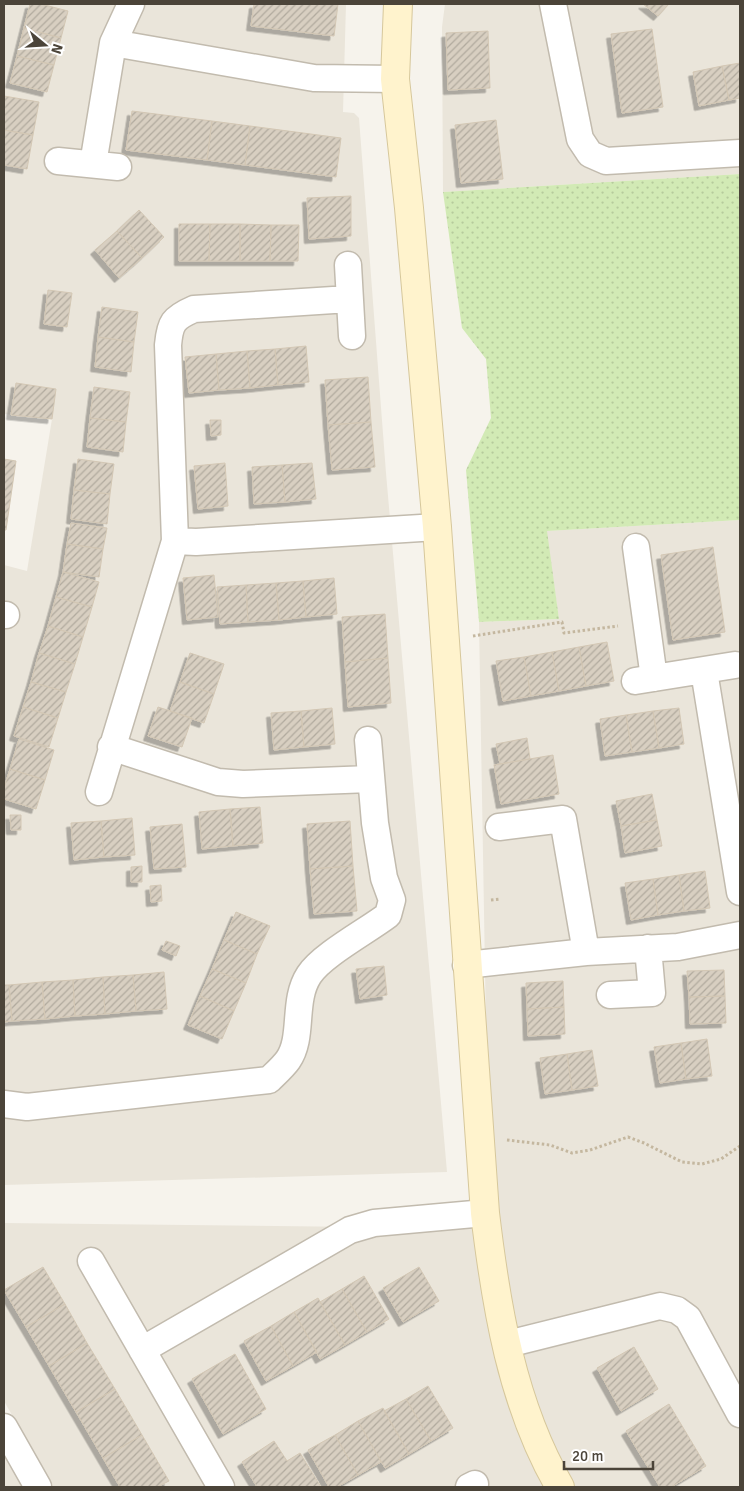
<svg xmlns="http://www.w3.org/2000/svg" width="744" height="1491" font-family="Signika,sans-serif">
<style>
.residential{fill:#eae5da}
.grass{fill:url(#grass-dots)}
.building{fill:url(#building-hatch);stroke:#d3c7b4;filter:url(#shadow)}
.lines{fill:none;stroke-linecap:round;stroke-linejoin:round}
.street-casing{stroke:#c2bbae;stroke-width:29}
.secondary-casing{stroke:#d6c79b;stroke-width:30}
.path{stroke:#c4b79f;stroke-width:3;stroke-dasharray:2.5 2.5;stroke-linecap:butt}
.street{stroke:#fff;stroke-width:26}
.secondary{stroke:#fff3cd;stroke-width:28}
</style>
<defs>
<pattern id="grass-dots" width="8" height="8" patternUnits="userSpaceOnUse" patternTransform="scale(1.25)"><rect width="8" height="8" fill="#d2eab5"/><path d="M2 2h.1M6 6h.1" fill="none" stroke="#b6ca9c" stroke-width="1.8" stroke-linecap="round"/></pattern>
<pattern id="building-hatch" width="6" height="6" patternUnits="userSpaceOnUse" patternTransform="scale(1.25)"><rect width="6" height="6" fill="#d8cfc1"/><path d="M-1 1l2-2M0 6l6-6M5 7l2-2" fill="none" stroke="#b1aa9e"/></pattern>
<filter id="shadow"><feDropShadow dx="-4.5" dy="4.5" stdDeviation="0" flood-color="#0004"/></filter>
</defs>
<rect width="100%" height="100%" fill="#f6f3ec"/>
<!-- residential -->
<path class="residential" d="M4 4H346L343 112 354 113 359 118 386 473 447 1172 4 1185V565L27 571 52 419 4 414Z
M445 4H740V174L443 192 442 27Z
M740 520V1487H53L4 1401V1223L446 1228 496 1193 486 1028 479 622 559 619 546 531Z
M4 1449 26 1487H4Z"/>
<!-- grass -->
<path class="grass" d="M740 174V520L547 531 559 619 479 622 466 470 491 418 486 359 462 328 443 192Z"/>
<!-- building -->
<path class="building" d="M30 4H41L68 11 61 38 24 28Z
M254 4H338L334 36 251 26Z
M643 4H669L658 16Z
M24 28 61 38 54 65 17 56Z
M652 29 663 107 622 113 611 34Z
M488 31 490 88 448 90 446 33Z
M17 56 54 65 47 92 10 83Z
M740 63V98L729 100 722 66Z
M722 66 729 100 699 106 693 72Z
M4 96 39 102 33 135 4 130Z
M132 111 212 121 207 160 126 150Z
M496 120 503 179 461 183 455 125Z
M212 121 250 126 245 165 207 160Z
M250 126 341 138 336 177 245 165Z
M4 130 33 135 27 169 4 165Z
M351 196V236L309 239 307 198Z
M139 210 164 237 142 258 117 231Z
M179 224H210L209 261H179Z
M210 224H240V261H209Z
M240 224 271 225 270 261H240Z
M271 225H299L298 261H270Z
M117 231 142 258 119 278 95 250Z
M48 290 72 293 67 327 44 324Z
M102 307 138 312 134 342 98 337Z
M98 337 134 342 131 372 95 367Z
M306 346 309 382 278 385 275 349Z
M275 349 278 385 250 388 247 351Z
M247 351 250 388 219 390 216 354Z
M216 354 219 390 189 393 185 357Z
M368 377 371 422 328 425 325 380Z
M16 383 56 389 52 419 11 415Z
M94 387 130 392 126 422 90 418Z
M90 418 126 422 123 452 87 447Z
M210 420H221V435L211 436Z
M371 422 375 467 332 470 328 425Z
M4 459 16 461 6 530H4Z
M78 459 114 464 110 494 74 490Z
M225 463 228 506 198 509 194 466Z
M312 463 316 499 285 502 282 465Z
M282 465 285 502 254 504 252 467Z
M74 490 110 494 107 524 71 519Z
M71 523 107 528 103 549 67 544Z
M67 544 103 549 99 577 63 572Z
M713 547 725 632 673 640 661 555Z
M63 572 99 582 92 607 56 597Z
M214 575 218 617 187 620 183 578Z
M334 578 337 614 306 617 303 581Z
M303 581 306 617 279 620 276 583Z
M276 583 279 620 248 622 246 585Z
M246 585 248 622 220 624 217 587Z
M56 597 92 607 83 637 48 626Z
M385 614 388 658 345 662 342 617Z
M48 626 83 637 75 664 39 653Z
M607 642 614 681 586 686 579 647Z
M579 647 586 686 559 691 552 652Z
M552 652 559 691 531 696 524 657Z
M39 653 75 664 66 692 31 682Z
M190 653 224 664 214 694 180 682Z
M524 657 531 696 503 701 496 661Z
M388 658 391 703 348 707 345 662Z
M31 682 66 692 58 718 23 707Z
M180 682 214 694 204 723 170 711Z
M23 707 58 718 49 747 14 736Z
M158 707 192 718 182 747 148 736Z
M332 708 335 744 304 747 301 711Z
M679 708 684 744 659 748 653 711Z
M301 711 304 747 274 750 271 713Z
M653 711 659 748 632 752 626 715Z
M626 715 632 752 605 756 600 719Z
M527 738 530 759 500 764 496 744Z
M19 739 54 750 45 780 10 769Z
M553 755 559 794 501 804 494 765Z
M10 769 45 780 36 809 4 799V788Z
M652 794 657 820 621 826 616 801Z
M260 807 263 843 233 846 230 809Z
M230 809 233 846 202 849 199 812Z
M10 815H21V830H11Z
M132 818 135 855 104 857 101 821Z
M657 820 662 846 625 853 621 826Z
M101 821 104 857 74 860 71 823Z
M350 821 353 866 310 869 307 824Z
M182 824 186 867 154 869 150 827Z
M142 866V882H131V867Z
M353 866 357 911 314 914 310 869Z
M705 871 710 908 684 911 679 875Z
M679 875 684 911 658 915 653 879Z
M653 879 658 915 631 920 625 883Z
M161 885 162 901 151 902 150 886Z
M236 912 270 926 257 954 224 940Z
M224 940 257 954 246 983 212 969Z
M166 941 180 946 176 956 162 950Z
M384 966 387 995 360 999 356 969Z
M212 969 246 983 234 1011 200 996Z
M724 970 725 996 689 997 687 971Z
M164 972 167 1009 136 1011 133 975Z
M133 975 136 1011 105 1014 103 977Z
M103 977 105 1014 75 1016 73 980Z
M73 980 75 1016 45 1019 42 982Z
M563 981 564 1007 527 1009 526 983Z
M42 982 45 1019 12 1021 9 985Z
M4 985H9L12 1021 4 1022Z
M200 996 234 1011 222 1039 188 1025Z
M725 996 726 1023 690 1024 689 997Z
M564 1007 565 1034 528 1036 527 1009Z
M707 1039 712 1076 686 1079 681 1043Z
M681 1043 686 1079 660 1083 654 1047Z
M592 1050 598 1086 572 1090 567 1054Z
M567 1054 572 1090 545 1094 540 1058Z
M43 1267 65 1304 26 1327 4 1290Z
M419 1267 439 1301 403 1322 383 1288Z
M364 1276 389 1319 367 1332 342 1289Z
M342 1289 367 1332 345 1345 320 1302Z
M318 1298 345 1345 320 1359 294 1312Z
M65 1304 87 1343 49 1366 26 1327Z
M294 1312 317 1352 293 1366 271 1326Z
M271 1326 293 1366 266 1381 244 1341Z
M87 1343 115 1389 76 1412 49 1366Z
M634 1347 658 1389 621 1411 597 1368Z
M235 1354 266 1409 223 1434 192 1379Z
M428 1386 453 1428 431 1441 406 1399Z
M115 1389 142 1435 103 1458 76 1412Z
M406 1399 431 1441 409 1454 384 1411Z
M669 1404 706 1466 671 1487H660L626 1431Z
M383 1408 409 1454 385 1468 358 1421Z
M358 1421 381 1462 358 1475 335 1435Z
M142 1435 169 1481 157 1487H120L103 1458Z
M335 1435 358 1475 337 1487H329L308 1450Z
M274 1441 287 1461 300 1453 321 1487H257L242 1462Z"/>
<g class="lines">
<!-- street casing -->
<g class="street-casing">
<path id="street" d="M553 4 580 139 590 154 606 161 740 153
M113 43 314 78 395 79
M58 161 118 167
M93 164 113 43 131 4
M348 265 352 336
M175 541 196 542 437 527
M636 547 654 678
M4 615H6
M704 671 740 892
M635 681 735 665
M111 747 218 782 243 784 370 779
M99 792 175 541 168 345C170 323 173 318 194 309L349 299
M499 827 563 819 586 952
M466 965 586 952 678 947 740 935
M610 995 652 993 648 948
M4 1104 27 1107 269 1080C275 1074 283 1067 288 1060 304 1037 292 1001 309 975 322 955 367 931 388 915L392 900 384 878 375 823 368 740
M91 1261 221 1487
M508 1344 660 1306 677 1310 688 1318 740 1414
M142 1350 350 1230 374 1223 485 1213
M4 1427 38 1487
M469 1487 475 1484"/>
</g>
<!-- secondary casing -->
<g class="secondary-casing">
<path id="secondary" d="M398 4 395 79 409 208 437 527 485 1213C496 1306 512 1405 560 1487"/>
</g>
<!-- path -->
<path class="path" d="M473 636 562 622 564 633 618 626
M491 900 500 899
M507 1140 550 1145 572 1153 590 1150 628 1137 644 1143 682 1162 702 1164 721 1159 740 1146"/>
<!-- street -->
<use href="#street" class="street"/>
<!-- secondary -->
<use href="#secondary" class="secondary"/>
</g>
<!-- border -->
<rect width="744" height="1491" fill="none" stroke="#4b4439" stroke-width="10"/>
<!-- north arrow -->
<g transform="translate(45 45) rotate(108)" stroke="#ffffff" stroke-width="4" paint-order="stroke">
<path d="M0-4L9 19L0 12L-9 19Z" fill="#4b4439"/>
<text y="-8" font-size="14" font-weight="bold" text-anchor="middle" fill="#4b4439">N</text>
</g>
<!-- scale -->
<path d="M564 1461v8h89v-8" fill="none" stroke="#4b4439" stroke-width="2.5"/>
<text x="572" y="1461" font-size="15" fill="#4b4439" stroke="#ffffff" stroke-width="4" paint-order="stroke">20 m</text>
</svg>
